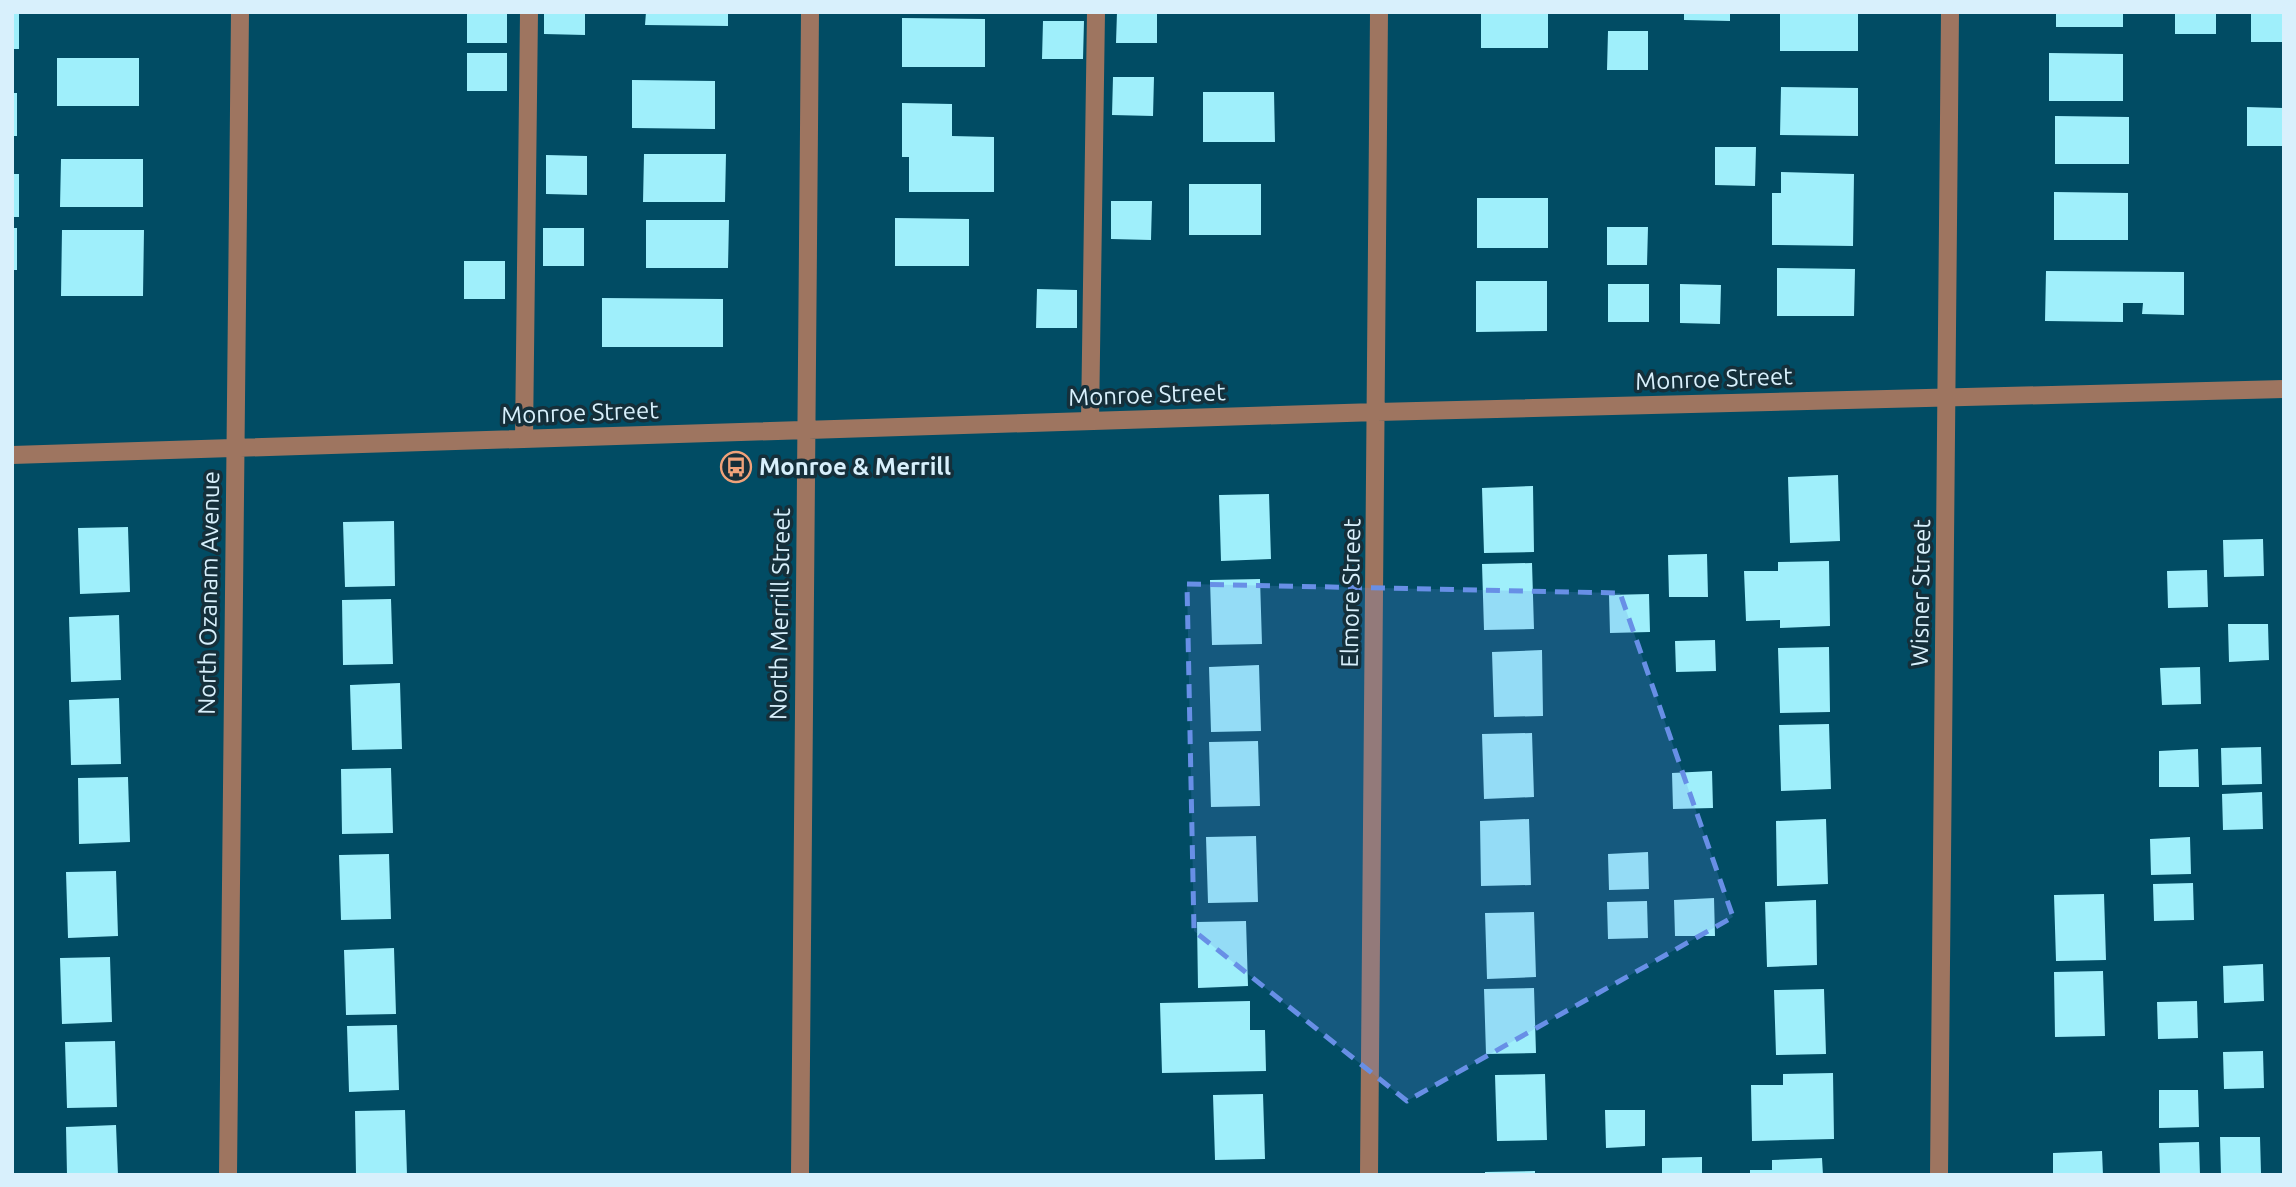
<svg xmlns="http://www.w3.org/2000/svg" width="2296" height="1187" font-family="Ubuntu,sans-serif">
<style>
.building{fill:#9feffb}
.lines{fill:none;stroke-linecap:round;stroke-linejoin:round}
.minor{stroke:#9e7560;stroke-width:18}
.marked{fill:#688fe6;fill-opacity:0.2;stroke:#688fe6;stroke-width:5;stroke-dasharray:14 9;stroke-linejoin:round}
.labels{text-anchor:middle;stroke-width:7;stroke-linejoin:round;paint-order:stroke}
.street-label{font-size:24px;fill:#d8f0fc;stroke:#152f3a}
.poi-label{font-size:24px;font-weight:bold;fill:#d8f0fc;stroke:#152f3a;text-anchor:start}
</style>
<rect width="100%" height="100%" fill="#014c64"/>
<!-- building -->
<path class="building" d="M12 12H19V49H12Z
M467 12H507V43H467Z
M544 12H585V35L544 34Z
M646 12H728V26L645 25Z
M1117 12H1157V43H1116Z
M1481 12H1548V48H1481Z
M1684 12H1730V21L1684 20Z
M1780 12H1858V51H1780Z
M2056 12H2123V27H2056Z
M2175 12H2216V34H2175Z
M2251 12H2284V42H2251Z
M902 18 985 19V67H902Z
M1043 21H1084L1083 59H1042Z
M1608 31H1648V70H1607Z
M467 53H507V91H467Z
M2049 53 2123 54V101H2049Z
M57 58H139V106H57Z
M1113 77H1154L1153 116 1112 115Z
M632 80 715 81V129L632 128Z
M1781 87 1858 88V136L1780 135Z
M1203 92H1274L1275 142H1203Z
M12 93H17V136H12Z
M902 103 952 104V136L994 137V192H909V157H902Z
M2247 107 2284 108V146H2247Z
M2055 116 2129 117V164H2055Z
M1715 147H1756L1755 186 1715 185Z
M644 154H726L725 202H643Z
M546 155 587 156V195L546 194Z
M61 159H143V207H60Z
M1781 172 1854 174 1853 246 1772 245V193H1781Z
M12 174H19V217H12Z
M1189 184H1261V235H1189Z
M2054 192 2128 193V240H2054Z
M1477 198H1548V248H1477Z
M1111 201H1152L1151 240 1111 239Z
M895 218 969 219V266H895Z
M646 220H729L728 268H646Z
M1607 227H1648L1647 265H1607Z
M12 228H17V270H12Z
M543 228H584V266H543Z
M62 230H144L143 296H61Z
M464 261H505V299H464Z
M1777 268 1855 269 1854 316H1777Z
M2046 271 2184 272V315L2142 314 2143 303H2123V322L2045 321Z
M1476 281H1547V331L1476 332Z
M1608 284H1649V322H1608Z
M1680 284 1721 285 1720 324 1680 323Z
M1037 289 1077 290V328H1036Z
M602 298 723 299V347H602Z
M1838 475 1840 541 1790 543 1788 477Z
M1533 486 1534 552 1484 553 1482 488Z
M1269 494 1271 559 1221 561 1219 495Z
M394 521 395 586 345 587 343 522Z
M128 527 130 592 80 594 78 528Z
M2263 539 2264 576 2224 577 2223 540Z
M1707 554 1708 597H1669L1668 555Z
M1829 561 1830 626 1780 628V620L1746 621 1744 571H1778V562Z
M1532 563 1534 629 1484 630 1482 564Z
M2207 570 2208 607 2168 608 2167 571Z
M1260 579 1262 644 1212 645 1210 580Z
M1649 594 1650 632 1610 633 1609 595Z
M391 599 393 664 343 665 342 600Z
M119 615 121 680 71 682 69 617Z
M2228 624H2268L2269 660 2229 662Z
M1715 640 1716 671 1676 672 1675 641Z
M1829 647 1830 712 1780 713 1778 648Z
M1542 650 1543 716 1494 717 1492 652Z
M1259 665 1261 731 1211 732 1209 667Z
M2200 667 2201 704 2162 705 2160 668Z
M400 683 402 749 352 750 350 685Z
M119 698 121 764 71 765 69 700Z
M1829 724 1831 789 1781 791 1779 725Z
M1532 733 1534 797 1484 799 1482 734Z
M1258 741 1260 806 1211 807 1209 742Z
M2261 747 2262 784 2222 785 2221 748Z
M2198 749 2199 787H2159V751Z
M391 768 393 833 342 834 341 769Z
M1712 771 1713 808 1673 809 1672 773Z
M128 777 130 842 79 844 78 778Z
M2262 792 2263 829 2223 830 2222 794Z
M1529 819 1531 885 1481 886 1480 821Z
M1826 819 1828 884 1777 886 1776 821Z
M1256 836 1258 902 1208 903 1206 837Z
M2190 837 2191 874 2151 875 2150 839Z
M1648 852 1649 889 1609 890 1608 854Z
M389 854 391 919 341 920 339 855Z
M116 871 118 936 68 938 66 872Z
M2193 883 2194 920 2154 921 2153 884Z
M2104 894 2106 960 2056 961 2054 895Z
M1714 898 1715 936H1675L1674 900Z
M1816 900 1817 965 1767 967 1765 902Z
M1647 901 1648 938 1608 939 1607 902Z
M1534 912 1536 977 1487 979 1485 913Z
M1246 921 1248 986 1198 988 1197 922Z
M394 948 396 1014 346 1015 344 950Z
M110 957 112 1022 62 1024 60 958Z
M2263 964 2264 1001 2224 1003 2223 966Z
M2103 971 2105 1036 2055 1037 2054 972Z
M1534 988 1536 1053 1486 1054 1484 989Z
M1824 989 1826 1054 1776 1055 1774 990Z
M1250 1001V1030H1265L1266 1071 1162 1073 1160 1003Z
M2197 1001 2198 1038 2158 1039 2157 1002Z
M397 1025 399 1090 349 1092 347 1026Z
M115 1041 117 1107 67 1108 65 1042Z
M2263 1051 2264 1088 2224 1089 2223 1052Z
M1833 1073 1834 1139 1752 1141 1751 1085H1783V1074Z
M1545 1074 1547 1140 1497 1141 1495 1075Z
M2159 1090H2198L2199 1127 2159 1128Z
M1263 1094 1265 1159 1215 1160 1213 1095Z
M405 1110 407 1175H356L355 1111Z
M1605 1110H1645V1146L1606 1148Z
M116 1125 118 1175H67L66 1127Z
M2220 1137H2260L2261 1173 2221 1175Z
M2199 1142 2200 1175H2160L2159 1143Z
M2102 1151 2103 1175H2053V1153Z
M1702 1157V1175H1662V1158Z
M1822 1158 1823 1175H1750V1170H1772V1160Z
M1535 1171V1175H1485V1172Z"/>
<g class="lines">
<!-- minor -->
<path class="minor" d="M1090 421 1096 12
M524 439 529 12
M12 455 1377 412 2284 389
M228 1175 240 12
M800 1175 810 12
M1369 1175 1379 12
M1939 1175 1950 12"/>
</g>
<!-- marked area -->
<path class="marked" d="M1187 584 1620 593 1733 917 1407 1101 1194 931Z"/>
<!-- icons -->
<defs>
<g id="bus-ring" transform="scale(1.575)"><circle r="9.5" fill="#152f3a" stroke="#f0a27a" stroke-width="1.5"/><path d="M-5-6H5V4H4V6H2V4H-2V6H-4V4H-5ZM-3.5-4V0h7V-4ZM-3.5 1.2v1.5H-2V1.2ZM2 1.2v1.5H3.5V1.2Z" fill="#f0a27a"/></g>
</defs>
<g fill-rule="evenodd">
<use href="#bus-ring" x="736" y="467"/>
</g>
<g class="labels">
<!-- street labels -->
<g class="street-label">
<text transform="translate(1714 379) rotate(-2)" y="8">Monroe Street</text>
<text transform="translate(1147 395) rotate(-2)" y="8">Monroe Street</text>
<text transform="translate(580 413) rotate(-2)" y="8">Monroe Street</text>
<text transform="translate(209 593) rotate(-89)" y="8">North Ozanam Avenue</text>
<text transform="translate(1351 593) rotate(-89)" y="8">Elmore Street</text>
<text transform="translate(1921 593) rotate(-89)" y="8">Wisner Street</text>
<text transform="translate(780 614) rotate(-89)" y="8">North Merrill Street</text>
</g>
<!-- poi labels -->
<g class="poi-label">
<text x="759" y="475">Monroe &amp; Merrill</text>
</g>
</g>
<!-- border -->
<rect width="2296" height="1187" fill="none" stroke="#d8f0fc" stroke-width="28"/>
</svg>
